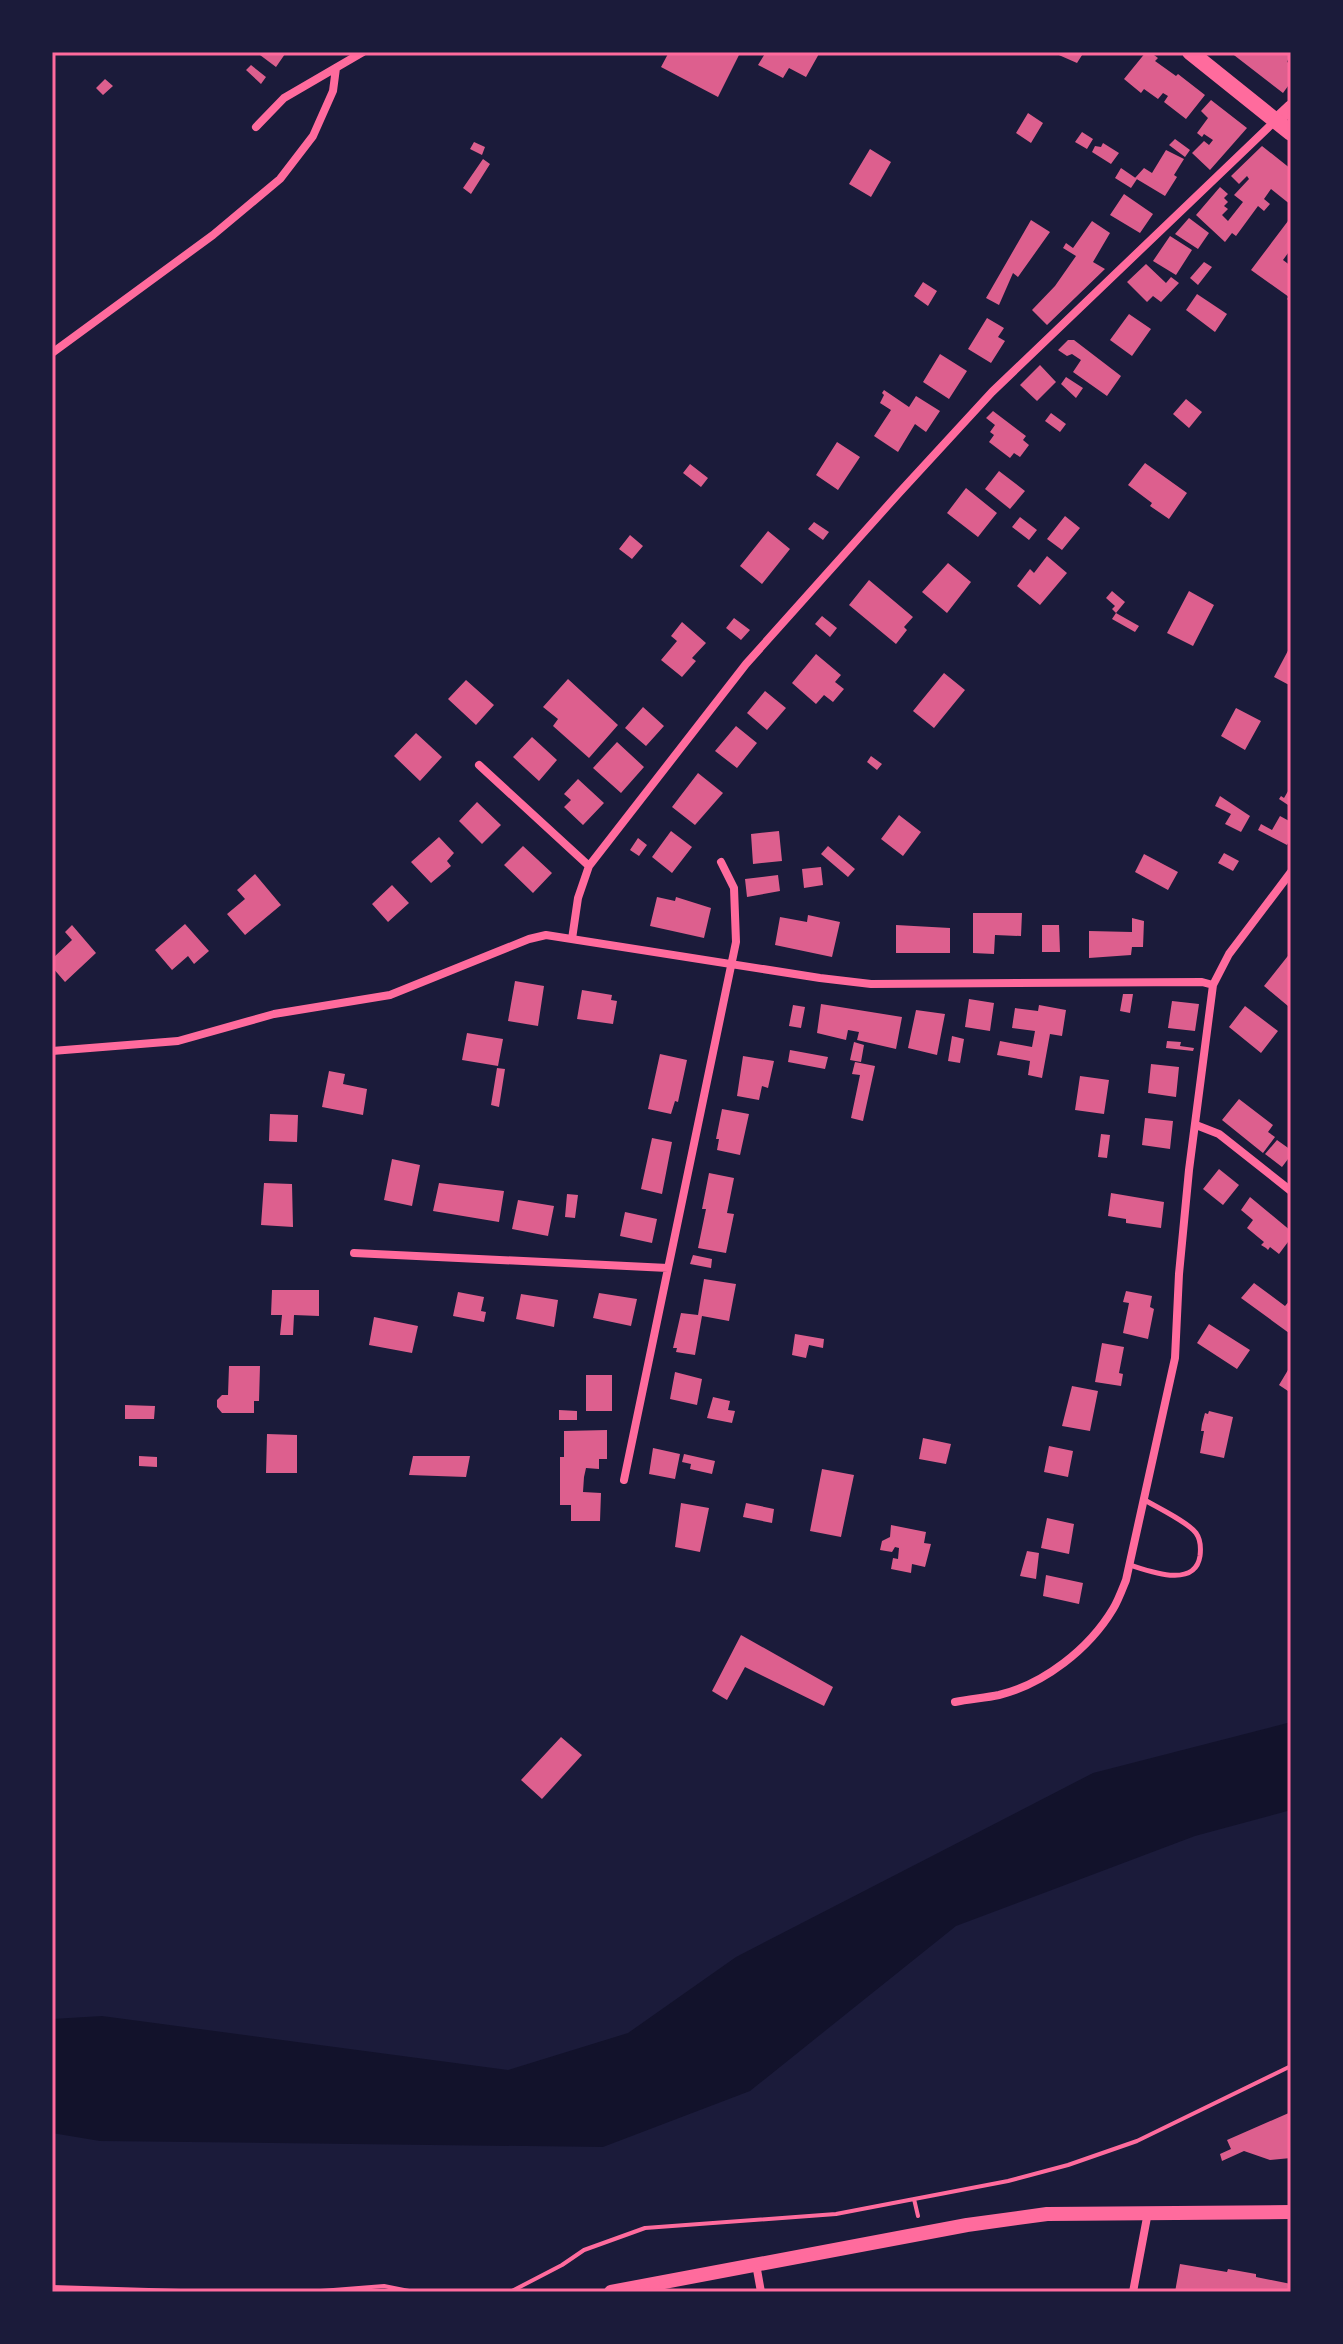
<svg xmlns="http://www.w3.org/2000/svg" width="1343" height="2344" font-family="Roboto,sans-serif">
<style>
.water{fill:#12122b}
.building{fill:#dd5f8e}
.lines{fill:none;stroke-linecap:round;stroke-linejoin:round}
.path{stroke:#ff6b9d;stroke-width:4}
.service{stroke:#ff6b9d;stroke-width:5}
.minor{stroke:#ff6b9d;stroke-width:8}
.tertiary{stroke:#ff6b9d;stroke-width:14}
.primary{stroke:#ff6b9d;stroke-width:16}
.neatline{fill:none;stroke:#ff6b9d;stroke-width:3}
</style>
<rect width="100%" height="100%" fill="#1b1b3a"/>
<!-- water -->
<path class="water" d="M1291 1722V1810L1195 1836 956 1926 750 2091 603 2147 100 2141 52 2133V2019L102 2016 508 2070 628 2033 736 1957 1093 1773Z"/>
<!-- building -->
<path class="building" d="M256 52H283L285 54 276 67Z
M669 52H733L739 55 718 97 661 67Z
M766 52H820L806 77 789 68 783 78 758 65Z
M1052 52H1084L1077 63Z
M1146 52H1150L1158 58 1155 61 1176 76 1178 74 1205 95 1186 119 1164 102 1168 96 1163 93 1158 99 1144 89 1141 93 1124 79Z
M1230 52H1291L1287 62 1291 64V82L1283 93Z
M251 65 266 77 261 84 246 70Z
M105 79 113 86 103 95 96 88Z
M1211 100 1247 128 1210 170 1192 153 1204 141 1209 145 1213 140 1204 134 1202 137 1197 133 1208 118 1201 111Z
M1028 113 1043 123 1031 143 1016 133Z
M1082 132 1093 139 1087 149 1075 142Z
M1175 139 1190 150 1185 157 1169 145Z
M474 142 485 147 482 155 470 149Z
M1103 143 1119 153 1111 164 1092 152 1095 146 1101 147Z
M1262 146 1291 169V205L1271 189 1264 199 1270 204 1264 211 1258 206 1236 236 1232 233 1225 242 1196 215 1220 187 1228 194 1224 198 1228 202 1224 206 1228 209 1222 215 1228 221 1243 202 1234 195 1249 179 1247 176 1239 184 1231 176Z
M870 149 891 162 871 197 849 184Z
M1166 150 1184 159 1174 175 1177 177 1165 196 1135 178 1144 168 1152 173Z
M483 159 490 164 471 194 463 188Z
M1121 168 1137 179 1131 188 1115 178Z
M1124 194 1153 214 1140 233 1110 215Z
M1189 218 1209 233 1198 249 1175 234Z
M1031 220 1050 232 1018 277 1013 273 999 305 986 298Z
M1092 221 1110 233 1093 262 1105 269 1047 325 1032 310 1055 286 1076 256 1063 248 1066 243 1073 248Z
M1288 221 1291 223V249L1283 260 1291 266V302L1287 299 1289 297 1251 270Z
M1170 236 1192 250 1176 275 1153 261Z
M1204 262 1212 267 1198 285 1190 278Z
M1146 264 1166 283 1171 277 1179 283 1161 302 1153 296 1147 302 1127 282Z
M923 282 937 291 928 306 914 296Z
M1197 294 1227 314 1215 332 1186 310Z
M1129 314 1151 329 1132 356 1110 340Z
M987 318 1004 328 998 337 1005 341 991 363 968 349Z
M1068 340H1074L1121 376 1107 396 1073 372 1081 360 1072 354 1067 356 1058 350Z
M940 354 967 371 949 399 923 382Z
M1040 365 1056 382 1037 401 1020 385Z
M1066 377 1083 388 1076 398 1061 384Z
M884 390 909 407 916 396 940 411 926 432 915 424 898 452 874 436 891 410 880 403 884 395 882 393Z
M1186 399 1202 412 1189 428 1173 414Z
M993 411 1026 436 1023 440 1029 445 1020 457 1014 453 1010 458 989 442 994 435 990 432 995 425 986 418Z
M1051 413 1066 424 1060 432 1045 421Z
M837 442 860 457 838 490 816 475Z
M1145 463 1187 493 1169 519 1150 506 1152 503 1128 485Z
M690 464 708 478 701 487 683 473Z
M999 471 1025 491 1010 509 985 489Z
M966 488 997 513 978 537 947 513Z
M1065 516 1080 528 1062 550 1047 539Z
M1020 517 1037 530 1029 540 1012 527Z
M814 522 829 532 823 540 808 529Z
M768 531 790 549 762 584 740 566Z
M630 535 643 546 632 559 619 549Z
M1047 556 1067 573 1040 605 1017 586 1030 569 1034 573Z
M948 563 971 582 947 613 922 592Z
M869 580 913 617 904 627 907 630 896 644 849 605Z
M1112 591 1125 602 1116 613 1112 609 1115 606 1106 598Z
M1189 591 1214 605 1193 646 1167 633Z
M1116 613 1139 626 1135 632 1112 619Z
M822 616 837 628 830 637 815 624Z
M734 618 750 630 741 640 726 628Z
M682 622 706 643 692 658 696 661 682 677 661 660 677 641 671 636Z
M1291 645V686L1274 677Z
M816 654 841 675 835 682 844 689 833 702 824 695 816 704 792 683Z
M944 673 965 690 934 728 913 711Z
M568 679 618 725 589 758 553 726 558 719 543 707Z
M466 680 494 705 476 725 448 699Z
M765 691 786 708 767 730 747 713Z
M643 707 664 726 646 746 625 728Z
M1236 708 1261 721 1245 750 1221 736Z
M736 726 757 743 737 768 715 751Z
M416 733 442 757 420 781 394 756Z
M532 737 557 760 539 781 513 757Z
M617 742 644 767 621 793 593 768Z
M871 756 882 764 877 770 867 762Z
M698 773 723 793 695 825 672 807Z
M578 779 604 803 583 825 564 807 571 800 564 794Z
M1291 786V807L1279 799 1281 796 1284 798Z
M1220 796 1250 816 1241 832 1225 824 1231 814 1215 806Z
M477 802 501 825 482 844 459 821Z
M899 815 921 832 903 856 881 839Z
M1280 816 1291 822V838L1287 845 1258 830 1261 824 1272 830Z
M671 831 692 847 672 873 652 857Z
M779 831 782 861 753 864 751 834Z
M439 837 454 853 447 861 451 866 431 883 411 862Z
M638 838 647 845 639 856 630 850Z
M523 846 552 873 533 893 504 865Z
M828 846 855 869 848 877 821 854Z
M1224 853 1239 861 1233 871 1218 863Z
M1144 854 1178 872 1168 890 1135 872Z
M821 867 823 885 804 888 802 869Z
M255 874 281 905 245 935 227 914 245 899 237 890Z
M778 875 780 891 747 897 745 879Z
M392 885 409 903 388 922 372 904Z
M657 897 675 901 676 897 711 908 704 938 650 926Z
M973 913H1022L1021 936 995 935 994 954 973 953Z
M808 915 840 922 832 957 775 945 780 917 807 922Z
M1132 918 1144 921 1143 947H1132L1131 955 1089 958V931L1132 932Z
M185 924 209 951 194 964 188 956 172 970 155 950Z
M72 925 96 953 65 982 52 967V959L72 940 65 932Z
M896 925 950 928V953H896Z
M1042 925H1059L1060 952H1042Z
M1291 952V1002L1288 1006 1264 986Z
M515 981 544 986 538 1026 508 1021Z
M582 990 612 995 611 1000 617 1001 613 1024 577 1019Z
M1123 994H1133L1130 1013 1120 1011Z
M969 999 994 1003 990 1031 965 1027Z
M1172 1001 1199 1004 1195 1031 1168 1028Z
M821 1004 902 1017 896 1049 857 1040 859 1032 848 1030 846 1040 817 1033Z
M793 1005 805 1007 801 1028 789 1026Z
M1039 1005 1066 1010 1062 1036 1050 1034 1042 1078 1028 1075 1030 1061 997 1055 1000 1041 1032 1047 1035 1031 1012 1028 1015 1008 1038 1011Z
M1245 1006 1278 1031 1261 1053 1229 1027Z
M916 1010 945 1014 937 1055 908 1048Z
M467 1033 503 1039 498 1066 462 1060Z
M952 1036 964 1039 960 1063 948 1061Z
M1167 1041 1181 1042 1180 1046 1194 1048 1193 1051 1166 1048Z
M854 1042 864 1045 861 1062 850 1060Z
M790 1050 828 1057 825 1069 788 1062Z
M660 1054 687 1060 678 1102 675 1101 671 1114 648 1109Z
M743 1056 774 1061 768 1088 762 1086 759 1100 737 1096Z
M855 1062 875 1066 863 1121 851 1118 860 1075 852 1074Z
M1151 1064 1179 1067 1176 1097 1148 1093Z
M497 1068 505 1069 499 1107 491 1105Z
M329 1071 345 1074 343 1084 367 1089 363 1115 322 1107Z
M1080 1076 1109 1080 1104 1114 1075 1110Z
M1239 1099 1273 1125 1268 1132 1275 1137 1263 1153 1222 1120Z
M722 1109 749 1114 740 1155 717 1150 719 1139H716Z
M270 1114 298 1115 297 1142 269 1141Z
M1145 1118 1173 1121 1170 1149 1142 1145Z
M1101 1134 1110 1135 1107 1158 1098 1157Z
M652 1138 672 1142 662 1194 641 1189Z
M1277 1140 1291 1150V1155L1282 1167 1265 1154Z
M392 1159 420 1165 412 1206 384 1200Z
M1219 1169 1239 1185 1223 1205 1203 1189Z
M709 1173 734 1178 727 1213 734 1214 726 1253 698 1248 706 1209H702Z
M264 1183 292 1184 293 1227 261 1225Z
M439 1183 504 1191 499 1222 433 1211Z
M1111 1193 1164 1202 1161 1228 1126 1223V1219L1108 1216Z
M567 1194 578 1195 575 1218 565 1217Z
M1250 1197 1291 1231V1238L1279 1254 1270 1247 1268 1250 1266 1248 1261 1245 1264 1242 1247 1228 1253 1220 1241 1210Z
M518 1200 554 1206 548 1236 512 1229Z
M625 1212 657 1219 652 1243 620 1236Z
M693 1255 712 1259 711 1268 690 1264Z
M704 1279 736 1284 729 1321 702 1316 695 1355 676 1352 677 1348H673L681 1313 698 1315Z
M1254 1283 1285 1306 1291 1299V1330L1289 1333 1241 1298Z
M272 1290H319V1316L294 1315 293 1335H280L282 1315H271Z
M1126 1291 1152 1296 1150 1307 1154 1309 1148 1339 1123 1333 1129 1303 1123 1302Z
M458 1292 484 1297 481 1311 486 1312 484 1322 453 1316Z
M599 1293 637 1299 631 1326 593 1318Z
M521 1294 558 1300 554 1327 516 1319Z
M374 1317 418 1326 412 1353 369 1345Z
M1209 1324 1250 1350 1237 1369 1197 1343Z
M795 1334 824 1339 823 1348 809 1345 806 1358 792 1355Z
M1102 1343 1124 1347 1119 1373 1123 1374 1121 1386 1095 1382Z
M1291 1365V1387L1288 1391 1279 1385Z
M229 1366H260L259 1401H254V1413H222L217 1407V1400L222 1395H228Z
M675 1372 702 1379 697 1405 670 1399Z
M586 1375H612V1411H586Z
M1072 1386 1098 1391 1090 1431 1062 1426Z
M713 1397 730 1401 728 1410 735 1411 732 1423 707 1418Z
M125 1405 155 1406 154 1419H125Z
M559 1410 577 1411V1420H559Z
M1209 1411 1233 1417 1224 1458 1200 1453 1204 1431H1201L1202 1424 1205 1413 1208 1414Z
M607 1430V1459H599V1469L586 1468 584 1477 583 1492 601 1493 600 1521H571V1505H560V1457H564V1431Z
M267 1434 297 1435V1473H266Z
M923 1438 951 1444 946 1464 919 1459Z
M1049 1446 1073 1451 1068 1477 1044 1472Z
M653 1448 680 1454 675 1479 649 1474Z
M684 1454 715 1461 712 1474 690 1469 691 1464 682 1462Z
M139 1456 157 1457V1467L139 1466Z
M413 1456H470L466 1477 409 1475Z
M822 1469 854 1475 841 1537 810 1531Z
M681 1503 709 1508 700 1552 675 1547Z
M746 1503 774 1509 772 1523 743 1517Z
M1047 1518 1074 1524 1069 1554 1041 1548Z
M891 1525 926 1532 924 1543 931 1544 925 1567 912 1564 911 1573 891 1569 893 1558 898 1559 899 1548 895 1547 892 1552 880 1550 882 1541 890 1537Z
M1027 1551 1039 1553 1036 1579 1020 1576Z
M1046 1575 1083 1583 1079 1604 1043 1596Z
M741 1635 833 1687 824 1706 745 1667 727 1700 712 1691Z
M561 1737 582 1755 542 1799 521 1780Z
M1291 2112V2158L1270 2160 1244 2151 1222 2161 1220 2154 1231 2149 1227 2140Z
M1180 2264 1227 2272 1228 2269 1256 2274V2277L1291 2284V2292H1175Z"/>
<g class="lines">
<!-- path -->
<path class="path" d="M914 2199 918 2216
M52 2287 213 2292
M308 2292 384 2286 414 2292
M510 2292 562 2265 584 2250 645 2228 836 2214 1008 2181 1068 2165 1137 2141 1291 2066"/>
<!-- service -->
<path class="service" d="M1130 1565C1149 1571 1195 1589 1200 1556 1201 1548 1201 1540 1196 1533 1188 1522 1156 1507 1143 1499"/>
<!-- minor -->
<path class="minor" d="M256 127 284 98 363 52
M52 353 213 235 280 179 313 136 333 91 336 68
M479 765 589 866
M572 939 578 898 589 866 746 664 899 493 992 392 1275 121
M52 1051 178 1041 274 1014 390 995 529 939 546 935 820 978 871 984 1202 982 1213 985
M1196 1125 1219 1134 1291 1191
M354 1253 668 1268
M624 1480 736 942 734 888 721 862
M955 1702C969 1699 985 1698 999 1695 1044 1684 1089 1649 1113 1609 1118 1601 1122 1590 1126 1580L1175 1358 1179 1274 1189 1170 1213 985 1229 954 1291 872
M756 2264 761 2292
M1133 2292 1148 2212"/>
<!-- tertiary -->
<path class="tertiary" d="M1276 121 1291 107
M611 2292 967 2225 1047 2214 1291 2212"/>
<!-- primary -->
<path class="primary" d="M1190 52 1291 133"/>
</g>
<!-- border -->
<rect width="1343" height="2344" fill="none" stroke="#1b1b3a" stroke-width="108"/>
<rect x="54" y="54" width="1235" height="2236" class="neatline"/>
</svg>
